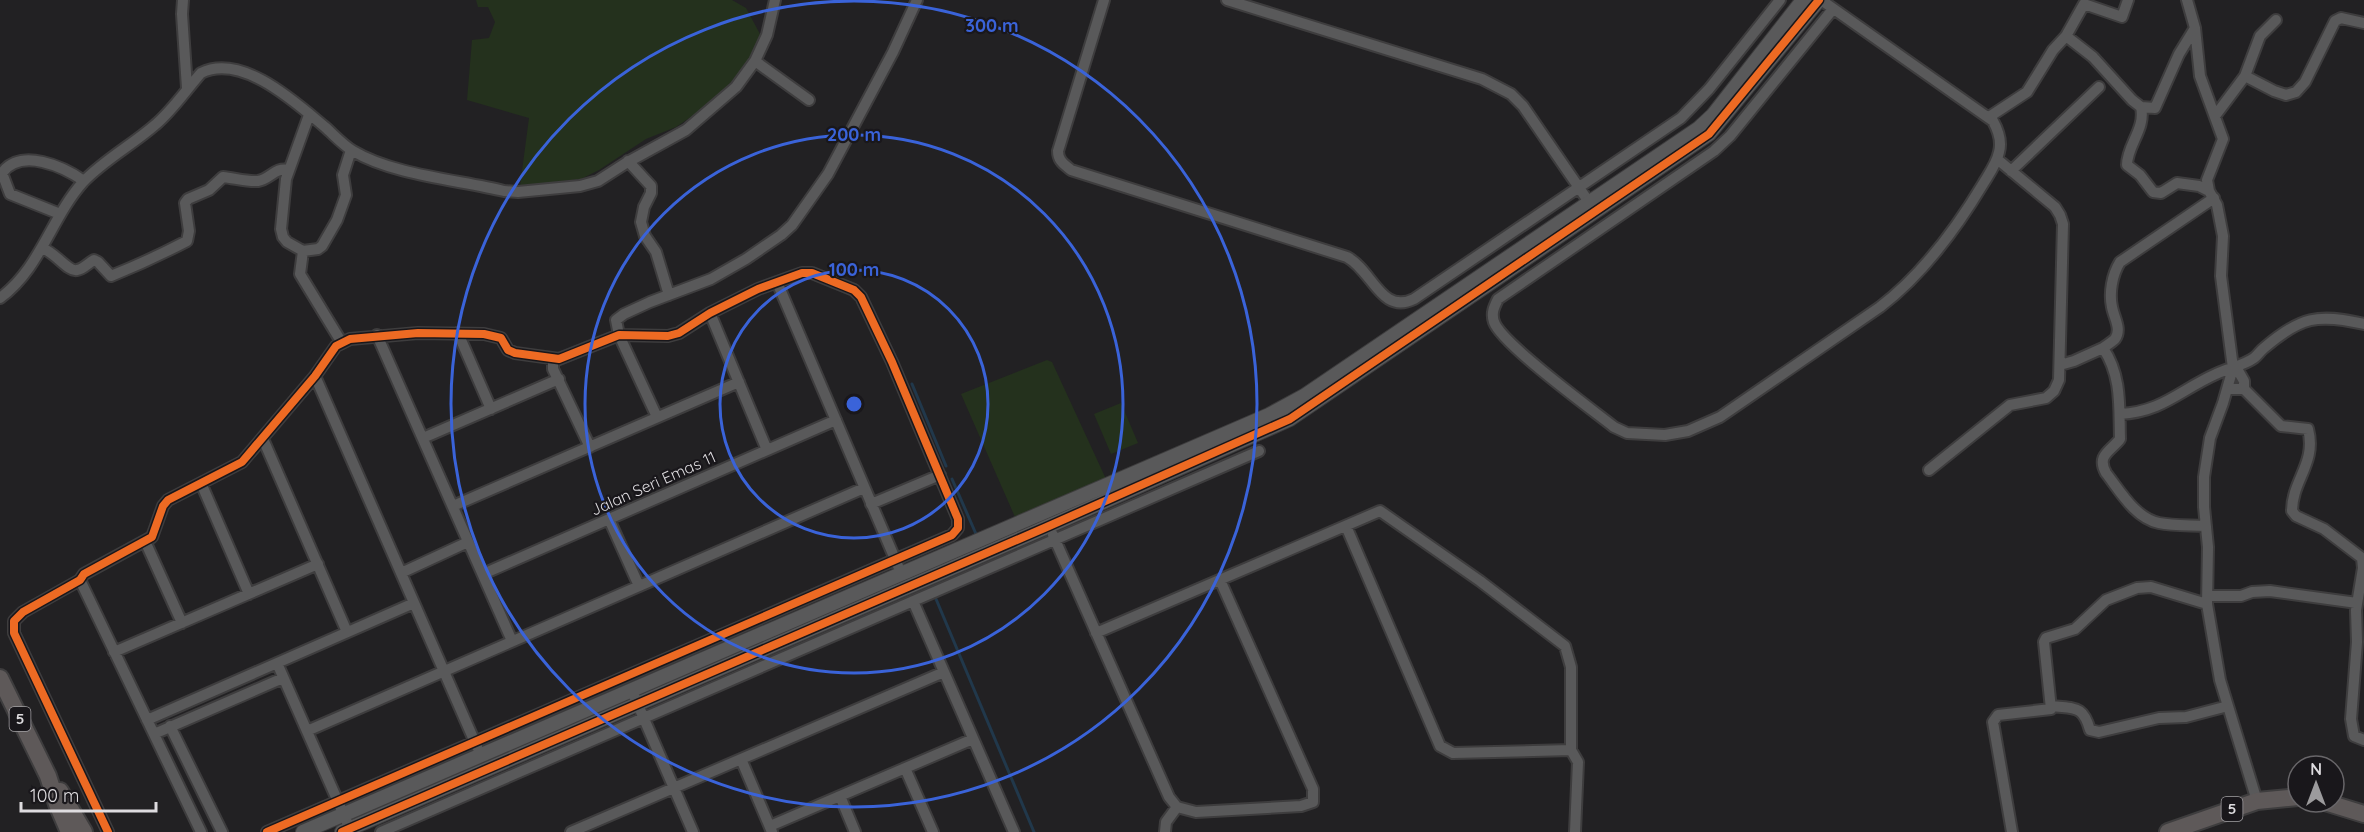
<svg xmlns="http://www.w3.org/2000/svg" width="2364" height="832" font-family="Quicksand,sans-serif">
<style>
.green{fill:#24311d}
.lines{fill:none;stroke-linecap:round;stroke-linejoin:round}
.stream{stroke:#21384b;stroke-width:3}
.street-casing{stroke:#3e3d3e;stroke-width:14}
.secondary-casing{stroke:#3e3d3e;stroke-width:16}
.primary-casing{stroke:#3e3d3e;stroke-width:20}
.street{stroke:#59595a;stroke-width:10}
.secondary{stroke:#59595a;stroke-width:14}
.primary{stroke:#5e5959;stroke-width:16}
.cycleway-casing{stroke:#19171b;stroke-width:11}
.cycleway{stroke:#ed6a23;stroke-width:8}
.ring{fill:none;stroke:#3a63d9;stroke-width:3}
.labels{text-anchor:middle;stroke-width:4.5;stroke-linejoin:round;paint-order:stroke}
.shield{fill:#19171b;stroke:#a3a1a4;stroke-width:1.5}
.shield-label{font-size:15px;font-weight:bold;fill:#dedcdf}
.street-label{font-size:16px;fill:#dedcdf;stroke:#19171b}
.centre{fill:#3a63d9;stroke:#19171b;stroke-width:3}
.ring-label{font-size:18px;text-anchor:middle;font-weight:bold;fill:#3a63d9;stroke:#19171b;stroke-width:4.5;stroke-linejoin:round;paint-order:stroke}
</style>
<rect width="100%" height="100%" fill="#222123"/>
<!-- green -->
<path class="green" d="M476 0H732L746 8 760 34 751 60 713 102 676 127 646 139 599 170 581 179 520 186 529 118 467 100 472 40 489 38 495 22 488 7H478Z
M1047 360 1052 362 1106 479 1015 517 961 394Z
M1121 403 1138 443 1111 454 1094 414Z"/>
<g class="lines">
<!-- stream -->
<path class="stream" d="M912 384 946 466
M952 479 976 534 973 536
M936 599 1034 832"/>
<!-- street casing -->
<g class="street-casing">
<path id="street" d="M183 0 182 14 187 88
M1104 0 1058 151C1058 161 1064 164 1071 170L1347 257C1373 271 1381 315 1414 299L1681 118 1709 89 1780 0
M1227 0 1482 79 1511 94 1523 106 1593 208
M1821 0 1993 121C1998 130 2002 141 1999 152 1997 163 1989 174 1983 184 1956 229 1922 275 1880 307L1720 417 1688 431 1665 435 1627 433 1614 427C1590 408 1502 344 1494 322 1491 313 1494 307 1498 299L1714 151 1730 136 1833 9
M2187 0 2195 28 2200 76 2223 139 2207 180 2209 191 2217 205 2223 236 2221 276 2233 368 2223 403 2210 438 2204 477V507L2208 547 2207 604 2220 680 2257 801
M2066 36 2093 57 2132 100 2141 107C2146 129 2127 145 2127 165L2140 175 2153 192 2161 193 2177 183 2199 186 2209 191
M755 61 809 100
M2245 76 2274 91 2286 95 2296 92 2305 82 2335 21 2341 18 2364 23
M2141 107 2155 108 2179 54 2195 28
M2215 116 2245 76 2260 36 2276 20
M1989 117 2027 92 2053 50 2066 36 2084 4 2122 17 2128 0
M628 161 651 186V193L644 207 641 222 645 236 656 252 669 295
M2011 171 2099 87
M0 173H2L10 194 60 214
M2 173C21 147 64 167 84 181
M42 248C56 253 68 272 77 270 84 269 88 263 94 260L98 262 111 276C136 266 162 254 187 241L189 231 185 203 188 199 209 190 223 177C234 178 247 182 258 181 271 179 274 167 289 170
M303 251 287 242 283 237 281 229 286 179 309 115
M777 282 898 566
M0 298C40 269 51 218 83 182 104 160 132 145 155 125 172 111 186 90 201 73 242 53 295 102 325 127 334 135 343 145 353 151 393 175 459 180 504 191L518 192 580 186 598 181 626 163 686 130 736 87 755 61 767 35 775 0
M710 313 767 450
M458 333 491 409
M377 335 512 641
M342 343 300 274 303 251 318 249 322 246 337 220 346 195 343 175 351 150
M2103 348C2107 345 2112 342 2115 339 2122 329 2114 318 2112 307 2109 293 2112 275 2120 262L2214 198
M553 359V369L590 447
M2060 365 2074 361 2103 348C2122 376 2119 407 2120 439 2111 451 2096 455 2106 473 2120 491 2135 518 2159 523 2174 526 2191 525 2206 526
M2236 367 2244 381V389
M315 376 477 747
M2227 389H2244L2281 426 2308 429C2317 463 2292 480 2292 511L2296 516 2324 529 2362 558 2363 568 2356 610 2357 642 2351 719 2354 736 2364 740
M2120 414C2162 412 2180 390 2216 374 2228 368 2243 366 2254 358 2258 355 2260 351 2264 348 2300 317 2318 313 2364 324
M657 417 619 335 616 320 624 314 650 302 711 279 746 259 781 235 792 225 828 174 893 52 917 0
M423 438 559 379
M263 439 347 632
M1929 470 2010 405 2046 398 2054 391 2059 380 2063 224 2060 215 2055 207 1997 159
M201 483 249 594
M871 504 940 475
M453 506 739 382
M609 519 639 586
M1346 526 1440 746 1453 753 1571 750
M1053 535 1169 797 1177 807 1196 812 1301 806 1313 802V789L1220 580
M145 541 182 623
M401 573 468 542
M483 574 836 420
M80 580 201 832
M2209 596H2241L2252 592 2270 591 2357 603
M913 601 1014 832
M1096 633 1380 511 1480 581 1565 646 1571 667V750L1578 762 1575 832
M114 652 318 564
M277 663 350 829
M632 691 693 832
M2052 706C2075 709 2083 705 2090 730L2099 732 2159 718 2186 717 2228 706
M147 720 414 603
M170 726 222 832
M307 731 864 488
M154 734 283 678
M741 759 772 832
M905 768 933 832
M840 796 855 832
M770 826 973 739
M108 832 14 633V621L23 612 80 580 84 574 152 537 163 506 168 500 242 462 315 376 336 346 350 339 418 333 484 334 501 338 508 350 515 353 559 359 619 335 668 336 679 333 710 313 758 289 802 273H812L854 290 861 297 892 362 958 519V528L952 535 267 832
M381 832 1259 451
M571 832 944 672
M1165 832 1166 822 1177 807
M2012 832 1993 722 1998 715 2051 709 2044 642 2046 638 2075 629 2106 600 2137 588 2151 587 2207 604"/>
</g>
<!-- secondary casing -->
<g class="secondary-casing">
<path id="secondary" d="M303 832 1269 415 1304 396 1699 128 1713 115 1803 0
M342 832 1049 526 1290 419 1709 134 1819 0"/>
</g>
<!-- primary casing -->
<g class="primary-casing">
<path id="primary" d="M0 678 48 776 57 804 69 832
M60 791 84 832
M2325 802 2364 814
M2168 832 2257 801 2298 797"/>
</g>
<!-- street -->
<use href="#street" class="street"/>
<!-- secondary -->
<use href="#secondary" class="secondary"/>
<!-- primary -->
<use href="#primary" class="primary"/>
<!-- cycleway casing -->
<g class="cycleway-casing">
<path id="cycleway" d="M108 832 14 633V621L23 612 80 580 84 574 152 537 163 506 168 500 242 462 315 376 336 346 350 339 418 333 484 334 501 338 508 350 515 353 559 359 619 335 668 336 679 333 710 313 758 289 802 273H812L854 290 861 297 892 362 958 519V528L952 535 267 832
M342 832 1049 526 1290 419 1709 134 1819 0"/>
</g>
<!-- cycleway -->
<use href="#cycleway" class="cycleway"/>
</g>
<!-- distance rings -->
<g class="ring">
<circle cx="854" cy="404" r="134"/>
<circle cx="854" cy="404" r="269"/>
<circle cx="854" cy="404" r="403"/>
</g>
<g class="labels">
<!-- shield labels -->
<g class="shield">
<rect x="9.5" y="707" width="21" height="24" rx="4.5"/>
<rect x="2221.5" y="797" width="21" height="24" rx="4.5"/>
</g>
<g class="shield-label">
<text x="20" y="724">5</text>
<text x="2232" y="814">5</text>
</g>
<!-- street labels -->
<g class="street-label">
<text transform="translate(653 483) rotate(-24)" y="6">Jalan Seri Emas 11</text>
</g>
</g>
<circle cx="854" cy="404" r="9" class="centre"/>
<g class="ring-label">
<text x="992" y="32">300 m</text>
<text x="854" y="141">200 m</text>
<text x="854" y="276">100 m</text>
</g>
<!-- north arrow -->
<g transform="translate(2316 784)"><circle r="28" fill="#19171b" stroke="#686669" stroke-width="1.5"/>
<path d="M0-4.5L10 22L0 15L-10 22Z" fill="#9c9b9d"/>
<text y="-9" font-size="16" font-weight="bold" text-anchor="middle" fill="#dedcdf">N</text>
</g>
<!-- scale -->
<path d="M21 802v9h135v-9" fill="none" stroke="#dedcdf" stroke-width="3"/>
<text x="30" y="802" font-size="18" fill="#dedcdf" stroke="#19171b" stroke-width="4.5" paint-order="stroke">100 m</text>
</svg>
